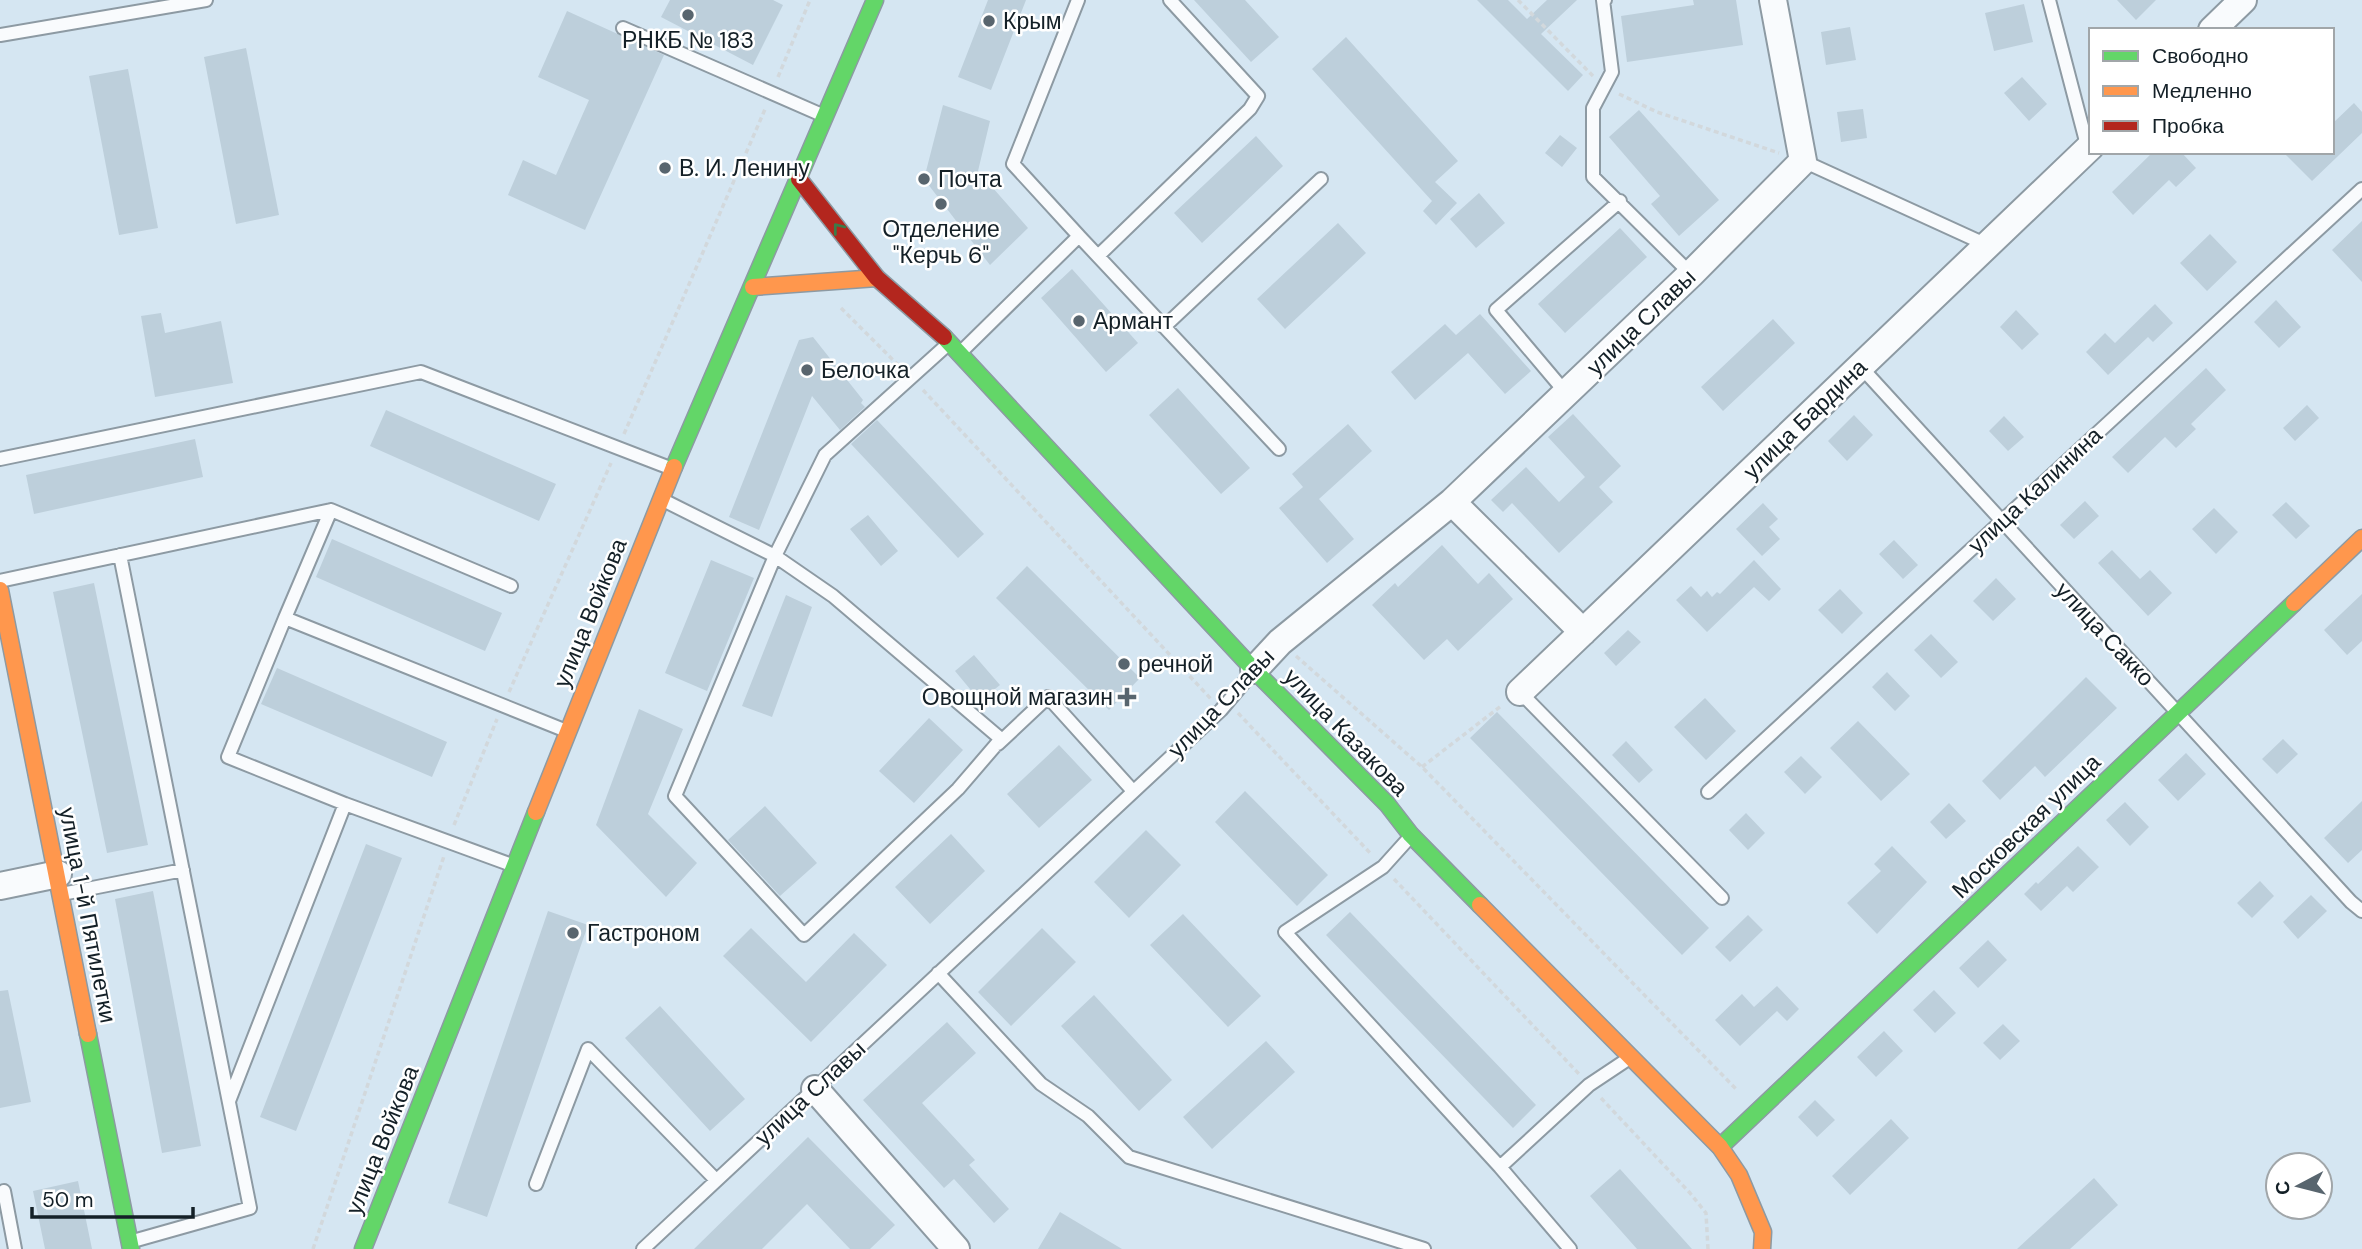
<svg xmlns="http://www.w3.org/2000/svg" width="2362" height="1249" font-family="'DM Sans',sans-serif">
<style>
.building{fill:#bdcfdb}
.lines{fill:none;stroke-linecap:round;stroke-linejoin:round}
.lane-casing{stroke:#8d9aa3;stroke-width:16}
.street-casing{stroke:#8d9aa3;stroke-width:30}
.fast-casing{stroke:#8d9aa3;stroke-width:19}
.slow-casing{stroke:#8d9aa3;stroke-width:19}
.jam-casing{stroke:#8d9aa3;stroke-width:19}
.path{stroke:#d2d8dc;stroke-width:3.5;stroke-dasharray:5 3.5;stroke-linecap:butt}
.lane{stroke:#f9fbfd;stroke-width:12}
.street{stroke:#f9fbfd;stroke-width:26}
.fast{stroke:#63d668;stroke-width:16}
.slow{stroke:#ff974d;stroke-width:16}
.jam{stroke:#b3261e;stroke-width:16}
.oneway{stroke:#3c7b48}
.poi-dot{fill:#58656e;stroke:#fff;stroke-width:2.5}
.labels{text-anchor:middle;stroke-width:5;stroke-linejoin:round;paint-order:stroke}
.poi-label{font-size:23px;fill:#142027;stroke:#fff;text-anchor:start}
.street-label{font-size:23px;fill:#142027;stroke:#fff}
</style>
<rect width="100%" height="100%" fill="#d5e6f2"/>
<!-- building -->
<path class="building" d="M670 0H773L783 5 753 65 661 17Z
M988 0H1026L991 90 958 77Z
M1194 0H1245L1279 37 1251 62Z
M1477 0H1508L1527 19 1547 0H1577L1541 34 1583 75 1568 91Z
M1693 0H1736L1743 45 1627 62 1621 16 1694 5Z
M2117 0H2156L2136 20Z
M2024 4 2033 42 1994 51 1985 13Z
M567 11 664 55 585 230 508 195 523 160 556 175 589 100 538 77Z
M1850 27 1856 60 1826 65 1821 32Z
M1346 37 1458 161 1435 182 1457 203 1436 225 1423 211 1432 201 1312 69Z
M246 48 279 215 236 224 204 57Z
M128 69 158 228 119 235 89 76Z
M2022 77 2047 104 2029 121 2004 93Z
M2354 103 2362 112V133L2312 181 2283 152H2332V124Z
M943 105 990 121 978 171 1028 228 990 265 924 179Z
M1863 109 1867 138 1841 142 1837 112Z
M1639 110 1719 200 1679 236 1651 204 1660 196 1609 137Z
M1560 135 1577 148 1562 167 1545 153Z
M1256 136 1283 166 1202 243 1174 213Z
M2153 152H2181L2196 168 2176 187 2169 180 2133 215 2112 192Z
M1479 193 1505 223 1476 248 1450 219Z
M2362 221V282L2332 250Z
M1338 223 1366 253 1285 329 1257 299Z
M1620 228 1647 257 1565 333 1538 304Z
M2210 234 2237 262 2207 291 2180 263Z
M1072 269 1138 343 1106 372 1041 298Z
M2276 300 2301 327 2279 348 2254 322Z
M2155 304 2173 323 2153 342 2148 337 2108 375 2086 352 2105 333 2115 343Z
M2016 310 2039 334 2022 350 2000 327Z
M161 313 165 333 221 321 233 383 155 397 141 316Z
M1480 314 1531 371 1505 394 1468 353 1415 400 1391 372 1445 324 1456 335Z
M1773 319 1795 343 1723 411 1701 387Z
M813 337 863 400 861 403 865 407 840 430 812 396 759 530 729 517 799 340Z
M2206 368 2226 390 2191 424 2196 429 2176 448 2165 437 2128 473 2112 457Z
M1178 388 1250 468 1221 494 1149 415Z
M2307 405 2319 418 2295 441 2283 428Z
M386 410 556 484 539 521 370 446Z
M1573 414 1621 466 1599 487 1613 502 1559 553 1512 503 1503 512 1491 500 1526 467 1559 502 1585 477 1548 437Z
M1854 415 1873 435 1847 461 1828 441Z
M2004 416 2024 437 2008 451 1989 431Z
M877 420 984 534 958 558 851 444Z
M1348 424 1372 451 1319 499 1354 539 1327 563 1279 508 1303 487 1292 474Z
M195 439 203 477 34 514 26 475Z
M2085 501 2099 516 2074 539 2060 525Z
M2286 502 2310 526 2296 539 2272 515Z
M1763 503 1778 519 1769 527 1780 539 1762 556 1736 529Z
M2214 508 2238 532 2216 554 2192 529Z
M868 515 898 551 881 566 850 529Z
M332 539 502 613 485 651 316 577Z
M1894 540 1918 565 1903 579 1879 554Z
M1442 545 1478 584 1489 573 1513 599 1458 651 1447 639 1424 660 1372 605 1395 583 1398 587Z
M2112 550 2140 579 2150 570 2172 593 2148 616 2098 563Z
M711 560 754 578 707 691 665 673Z
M1754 560 1781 589 1769 601 1754 587 1707 632 1676 600 1691 586 1701 597 1707 591 1712 597 1717 592 1720 594Z
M1027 566 1140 678 1109 710 996 598Z
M1996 578 2016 599 1993 621 1973 601Z
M94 583 148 845 107 853 53 592Z
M1840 589 1863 613 1842 634 1818 610Z
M2362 594V641L2347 655 2324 630Z
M786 595 812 607 772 717 742 706Z
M1628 630 1641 642 1616 666 1604 653Z
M1931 634 1958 662 1941 678 1914 650Z
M974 655 1000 685 980 701 955 671Z
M277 668 447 742 432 777 261 704Z
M1887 672 1910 696 1895 711 1872 687Z
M2086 677 2117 708 2045 777 2035 766 2000 800 1982 781Z
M1705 698 1736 731 1706 760 1674 727Z
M639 709 683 729 648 814 697 863 666 897 596 825Z
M1497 712 1709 928 1682 955 1470 738Z
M929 718 963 750 914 803 879 771Z
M1858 721 1910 774 1881 801 1830 748Z
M2283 739 2298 754 2277 774 2262 759Z
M1626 741 1653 770 1639 783 1612 755Z
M1059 745 1092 780 1039 828 1007 794Z
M2186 753 2206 774 2178 801 2158 780Z
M1801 756 1822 777 1805 794 1784 772Z
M1245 791 1328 875 1297 906 1215 822Z
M2362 801V850L2348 863 2324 838Z
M2125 802 2149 827 2130 846 2106 820Z
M1949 803 1966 821 1946 839 1930 822Z
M765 806 817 863 780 896 728 840Z
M1746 813 1765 833 1748 850 1729 830Z
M1146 830 1181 865 1129 918 1094 882Z
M951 834 985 871 930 924 895 887Z
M366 844 402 858 296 1131 260 1117Z
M1892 846 1927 882 1877 934 1847 903 1881 871 1874 864Z
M2078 846 2099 867 2073 892 2067 886 2041 911 2024 894 2036 882 2038 884Z
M2260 881 2274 896 2252 918 2237 903Z
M153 891 201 1146 162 1153 115 899Z
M2311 895 2327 911 2298 939 2283 922Z
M548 911 588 925 487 1217 448 1203Z
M1350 912 1536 1105 1513 1128 1326 935Z
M1183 914 1261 996 1228 1027 1150 945Z
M1748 915 1763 930 1730 962 1715 947Z
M751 928 806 982 854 933 887 965 811 1042 723 956Z
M1042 928 1076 962 1011 1026 978 992Z
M1988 940 2007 960 1978 988 1959 968Z
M1777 986 1799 1009 1787 1021 1777 1011 1740 1046 1715 1020 1742 994 1754 1007Z
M8 990 31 1102 0 1108V991Z
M1934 990 1956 1013 1935 1033 1913 1010Z
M1094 995 1172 1080 1139 1111 1061 1026Z
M660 1006 745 1099 710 1131 625 1038Z
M947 1022 976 1053 922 1103 975 1160 969 1165 1009 1209 994 1223 954 1179 944 1188 863 1100Z
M2003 1024 2020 1041 2000 1060 1983 1043Z
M1884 1031 1903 1051 1876 1077 1857 1057Z
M1266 1041 1295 1072 1212 1149 1183 1117Z
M1815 1100 1835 1120 1817 1137 1798 1117Z
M1891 1119 1909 1138 1850 1195 1832 1176Z
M808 1137 895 1225 870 1249H850L807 1204 762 1249H694Z
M1620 1169 1692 1249H1637L1590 1196Z
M2094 1178 2118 1205 2070 1249H2017Z
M78 1181 92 1249H45L33 1191Z
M1060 1212 1122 1249H1038Z"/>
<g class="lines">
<!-- lane casing -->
<g class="lane-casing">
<path id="lane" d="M1605 0H1603L1612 72 1593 108V177L1691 274
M2049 0 2088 149
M623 28 822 115
M0 35 206 0
M1803 161 1987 245
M1079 236 1279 449
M1098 256 1250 109 1258 96 1170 0
M1164 327 1321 179
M963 350 1079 236 1013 164 1078 0
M1860 366 2351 902 2362 911
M1566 393 1496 310 1620 201
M0 459 421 372 670 468
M663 500 775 556 833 596 1001 739 958 789 804 935 675 796 775 556 825 455 947 345
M120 555 250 1208 133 1241
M0 581 331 510 511 586
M285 618 331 510
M1520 692 1722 898
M998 744 1048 697 1133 791
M1708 792 2362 189
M345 804 228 757 285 618 564 730
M1410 837 1383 867 1285 932 1500 1167
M62 894 183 870
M938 973 1041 1084 1088 1116 1129 1157 1424 1249
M229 1101 345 804 512 865
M536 1184 588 1049 716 1180
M4 1191 15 1249
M643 1249 1221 710 1252 673
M1570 1249 1500 1167 1589 1085 1628 1059"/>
</g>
<!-- street casing -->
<g class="street-casing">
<path id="street" d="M2212 30 2243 0
M1452 502 1583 632
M1254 670 1280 642 1452 502 1691 274 1803 161 1773 0
M1520 692 2091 146
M0 886 58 874
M815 1089 956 1249"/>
</g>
<!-- fast casing -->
<g class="fast-casing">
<path id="fast" d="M944 337 1254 670 1387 804 1411 835 1480 905
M674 467 875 0
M88 1034 131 1249
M1720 1147 2294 603
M363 1249 536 812"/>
</g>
<!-- slow casing -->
<g class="slow-casing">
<path id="slow" d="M753 287 877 278
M0 590 88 1034
M2294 603 2362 538
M536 812 674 467
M1480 905 1720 1147 1739 1175 1763 1232 1762 1249"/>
</g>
<!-- jam casing -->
<g class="jam-casing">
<path id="jam" d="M799 179 877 278 944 337"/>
</g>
<!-- path -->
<path class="path" d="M1518 0 1593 76
M778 77 810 0
M1619 94 1657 112 1779 153
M841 308 900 367
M923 390 1211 699
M624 434 766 107
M1296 656 1422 767 1737 1090
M509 692 611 463
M1238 713 1372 855
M1422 767 1501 706
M454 825 497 719
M1394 879 1579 1074
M1601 1098 1690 1193 1706 1213 1708 1249
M313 1249 444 856"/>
<!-- lane -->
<use href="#lane" class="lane"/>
<!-- street -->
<use href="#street" class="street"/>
<!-- fast -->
<use href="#fast" class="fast"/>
<!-- slow -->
<use href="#slow" class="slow"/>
<!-- jam -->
<use href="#jam" class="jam"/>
</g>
<!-- one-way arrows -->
<defs><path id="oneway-chevron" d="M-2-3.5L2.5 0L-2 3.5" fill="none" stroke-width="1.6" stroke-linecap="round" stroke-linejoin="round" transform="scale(1.75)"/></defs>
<use class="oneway" href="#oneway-chevron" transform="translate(838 228) rotate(-128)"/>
<!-- markers -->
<g class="poi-dot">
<circle cx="688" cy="15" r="7"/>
<circle cx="989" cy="21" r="7"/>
<circle cx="665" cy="168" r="7"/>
<circle cx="924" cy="179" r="7"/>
<circle cx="941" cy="204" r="7"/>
<circle cx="1079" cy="321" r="7"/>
<circle cx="807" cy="370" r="7"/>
<circle cx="1124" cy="664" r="7"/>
<path d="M1123.5 686.5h7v7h7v7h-7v7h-7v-7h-7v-7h7z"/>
<circle cx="573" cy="933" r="7"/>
</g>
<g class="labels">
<!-- poi labels -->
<g class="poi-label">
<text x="1003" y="29">Крым</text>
<text x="688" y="48" text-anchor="middle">РНКБ № 183</text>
<text x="679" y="176">В. И. Ленину</text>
<text x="938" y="187">Почта</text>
<text x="941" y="237" text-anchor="middle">Отделение<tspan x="941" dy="26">"Керчь 6"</tspan></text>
<text x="1093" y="329">Армант</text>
<text x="821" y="378">Белочка</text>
<text x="1138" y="672">речной</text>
<text x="1113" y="705" text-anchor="end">Овощной магазин</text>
<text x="587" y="941">Гастроном</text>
</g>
<!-- street labels -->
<g class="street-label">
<text transform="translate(1641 322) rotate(-44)" y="8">улица Славы</text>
<text transform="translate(1805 419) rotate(-44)" y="8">улица Бардина</text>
<text transform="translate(2035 490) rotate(-43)" y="8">улица Калинина</text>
<text transform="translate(590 613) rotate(-68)" y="8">улица Войкова</text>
<text transform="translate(2105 634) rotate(47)" y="8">улица Сакко</text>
<text transform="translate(1221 703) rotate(-46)" y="8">улица Славы</text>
<text transform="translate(1346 732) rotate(46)" y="8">улица Казакова</text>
<text transform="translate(2026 826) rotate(-44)" y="8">Московская улица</text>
<text transform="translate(88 915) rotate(79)" y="8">улица 1-й Пятилетки</text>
<text transform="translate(810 1093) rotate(-43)" y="8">улица Славы</text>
<text transform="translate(382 1140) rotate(-68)" y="8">улица Войкова</text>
</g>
</g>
<!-- legend -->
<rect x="2089" y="28" width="245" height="126" fill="#ffffff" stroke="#a1a6a9" stroke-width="2"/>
<rect x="2103" y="51" width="35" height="10" fill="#63d668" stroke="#a1a6a9" stroke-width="2"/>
<text x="2152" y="63" font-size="21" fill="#142027">Свободно</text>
<rect x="2103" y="86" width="35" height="10" fill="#ff974d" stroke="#a1a6a9" stroke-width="2"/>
<text x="2152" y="98" font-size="21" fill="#142027">Медленно</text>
<rect x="2103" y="121" width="35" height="10" fill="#b3261e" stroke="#a1a6a9" stroke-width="2"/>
<text x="2152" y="133" font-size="21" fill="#142027">Пробка</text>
<!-- north arrow -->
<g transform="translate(2299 1186) rotate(263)"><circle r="33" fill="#ffffff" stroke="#a1a6a9" stroke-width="2"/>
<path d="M0-5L12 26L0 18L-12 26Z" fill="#58656e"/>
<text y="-10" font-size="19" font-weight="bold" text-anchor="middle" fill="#142027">С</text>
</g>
<!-- scale -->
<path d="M32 1207v10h161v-10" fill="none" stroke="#142027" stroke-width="3.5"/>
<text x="42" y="1207" font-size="21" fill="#142027" stroke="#ffffff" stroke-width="5" paint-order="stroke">50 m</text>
</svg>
